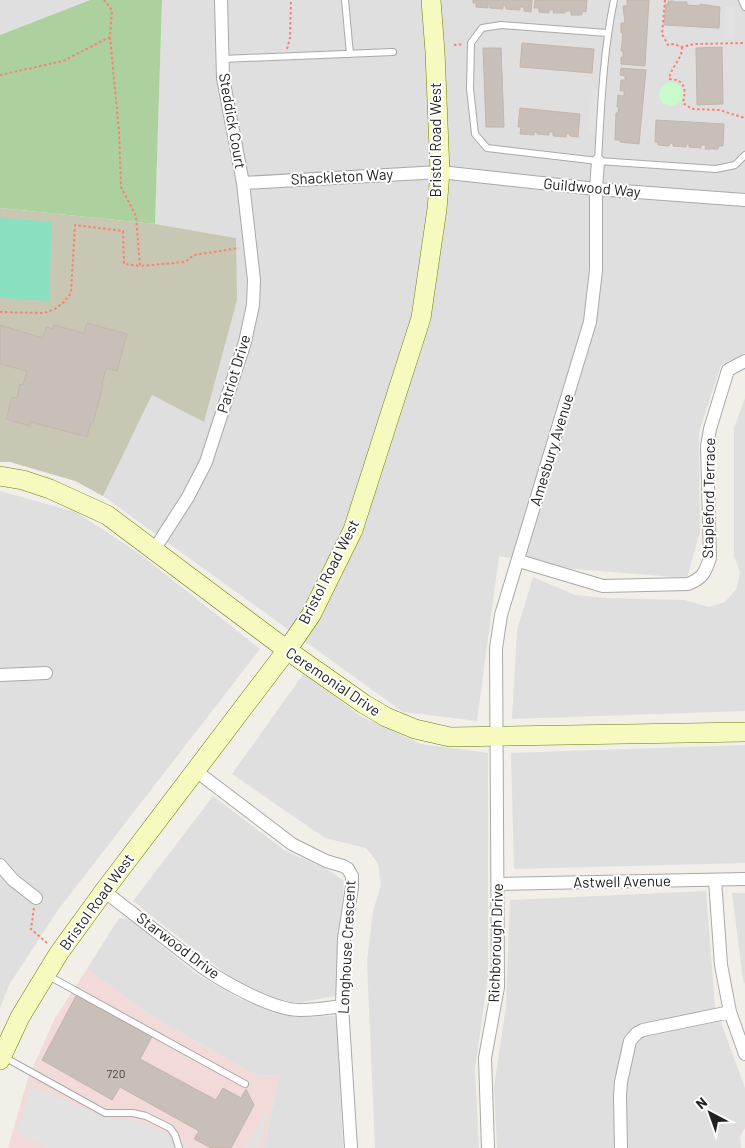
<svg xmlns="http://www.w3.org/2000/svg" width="745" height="1148" font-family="Barlow,sans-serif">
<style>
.residential{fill:#e0dfdf}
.commercial{fill:#f2dad9}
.construction{fill:#c7c7b4}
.forest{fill:#add19e}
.park{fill:#c8facc}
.pitch{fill:#88e0be}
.parking{fill:#e2e2e2}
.building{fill:#c7bfb8;stroke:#c4b6ab}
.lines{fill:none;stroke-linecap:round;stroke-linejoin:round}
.lane-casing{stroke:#a9a9a9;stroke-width:8}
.street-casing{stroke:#a9a9a9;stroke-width:14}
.secondary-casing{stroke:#707d05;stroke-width:20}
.path{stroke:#fa8072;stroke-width:2;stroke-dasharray:2.5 2.5;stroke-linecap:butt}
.lane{stroke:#fff;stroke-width:6}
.street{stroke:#fff;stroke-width:12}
.secondary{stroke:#f7fabf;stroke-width:19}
.labels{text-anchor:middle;stroke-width:4;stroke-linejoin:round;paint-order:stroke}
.number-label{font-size:12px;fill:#4b4948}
.street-label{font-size:15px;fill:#222;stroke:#fff}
</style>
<rect width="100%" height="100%" fill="#f2efe9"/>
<!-- residential -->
<path class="residential" d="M0 0H90L0 35Z
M162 0H745V353L721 365 699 432 700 531 687 578 574 569 499 556 477 721 403 712 103 496 152 395 204 421 236 238 155 224Z
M745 398V711L512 719 517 630 533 577 575 595 607 598 685 600 709 607 725 602 737 588 740 572 734 556V428Z
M0 491 76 512 137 552 260 649 58 910 9 985 0 1008Z
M304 673 360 716 421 744 488 753V977L475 1069 479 1148H375L367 962 373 911 381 886 378 863 366 848 325 838 232 774Z
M745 745V863L514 869 511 753Z
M213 796 284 850 330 871 344 881 336 996 297 1003 269 997 231 978 133 901Z
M706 891 715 1006 745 1088V1128L740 1137 741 1148H497L494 1087 506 1006 510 900Z
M732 893H745V984L743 980Z
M119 918 130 919 195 973 238 998 295 1017 337 1016 343 1148H264L279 1075 257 1076 148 1014 87 969Z"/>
<!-- commercial -->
<path class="commercial" d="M87 969 148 1014 257 1076 279 1075 264 1148H8L28 1078 55 1018Z"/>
<!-- construction -->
<path class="construction" d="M0 208 155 224 236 238 237 300 204 422 152 395 103 496 75 481 10 462H0Z"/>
<!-- forest -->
<path class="forest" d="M90 0H162L155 224 0 208V35Z"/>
<!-- park -->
<path class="park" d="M659 94a12 12 0 1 1 24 0a12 12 0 1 1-24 0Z"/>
<!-- pitch -->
<path class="pitch" d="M0 218 52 222 49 301 0 298Z"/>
<!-- parking -->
<path class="parking" d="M725 6H735L734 39H724Z
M592 90 600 91 594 133H587Z
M31 1086 107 1118 140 1121 189 1145 188 1148H48L17 1132Z
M268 1108 258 1148H245Z"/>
<!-- building -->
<path class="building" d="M473 0H532L531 12 524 11V7H520V10L506 9V6L503 5V9L490 8V4H488V8L476 7V3H473Z
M535 0H587L586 12 582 11V15H571V11H565V13H553L554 10H549V13L539 12V8H534Z
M627 0H649L645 66 621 64V57H623V51H621L623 33H621V23H625L623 6H627Z
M668 1H674V2H687V5L700 6V4L720 7 719 28 664 25 666 4H668Z
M522 43 594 49 592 73 520 67Z
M722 47 723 104 697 105 696 48Z
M483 48H501L504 127H486Z
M621 68 646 70 639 144 620 142V140H615L616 113H618L619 107H617L618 95 624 96V91H620L621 80H625V76L620 75Z
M520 108 580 114 578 137 570 136V134L566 133V137L553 136V132H549V135L537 134V132H534V135L520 134 521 127H518Z
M656 120 724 124 723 146H719L718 149H705L706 145H701V148L689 147V144H686V147L673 146V143H670L669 146 658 145V142H655Z
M87 323 127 334 117 371 106 368 102 385H103L93 423 91 422 87 437 31 422 30 426 6 419 12 397 17 398 20 384 23 385 27 371 0 364V325L43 338 46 327 53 329 54 325 84 333Z
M77 994 153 1035 140 1059 216 1100 223 1088 241 1098 246 1089 254 1105 231 1148H211L194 1139 199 1131 120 1087 112 1100 42 1060Z"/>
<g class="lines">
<!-- lane casing -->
<g class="lane-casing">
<path id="lane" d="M345 0 350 54
M742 0 745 7
M607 33 501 25 482 28 471 43 470 89 475 134 487 148 598 161 716 169 735 165 745 155
M222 59 393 52
M598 161C601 107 603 53 614 0
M47 975 245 1084
M4 1057 105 1113H133L146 1116 170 1128 175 1135 179 1148"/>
</g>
<!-- street casing -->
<g class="street-casing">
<path id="street" d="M243 183 440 172 596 189 745 200
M154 550 188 497 206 462 245 342 253 305 254 280 243 183 223 78 221 0
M519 561 603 586 688 584C703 578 705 573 710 558L707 446 710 429 728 370 745 361
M0 675 46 673
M196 771 292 844 326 861 343 866 348 869 352 876V887L344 939 342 1006 351 1148
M0 865 13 880 36 898
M715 880 721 965 730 1012 745 1054
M498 884 745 879
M104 891 202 967C225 983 273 1010 300 1010 314 1010 329 1008 342 1006
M488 1148 485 1058 498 987 496 648 501 615 590 322 596 270V189L598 161
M621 1148 620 1096 621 1082 630 1041 637 1033 643 1030 730 1012"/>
</g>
<!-- secondary casing -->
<g class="secondary-casing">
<path id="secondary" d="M0 476 23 480 50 489 107 515 287 650 364 704 386 717 415 729 450 737 745 732
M0 1060 20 1017 59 953 104 891 287 650 311 615 353 530 421 318 437 209 440 172 435 52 431 0"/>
</g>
<!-- path -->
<path class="path" d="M665 0 662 34 668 45 673 44 682 47 694 44 745 43
M110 37 119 131 121 187 136 216 140 266 185 262 194 255 239 248
M454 45 463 44
M682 47C683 58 671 67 669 79 686 80 686 89 683 103L692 109 719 110 745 118
M287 49 290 38 291 0
M0 75 63 61 110 37 112 10 104 0
M0 312 44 313 55 309 64 302 71 293 75 225 123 231 124 264 140 266
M34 908 31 929 47 943"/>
<!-- lane -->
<use href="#lane" class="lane"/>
<!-- street -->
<use href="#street" class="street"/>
<!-- secondary -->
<use href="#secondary" class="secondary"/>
</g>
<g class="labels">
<!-- number labels -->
<g class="number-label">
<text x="116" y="1078">720</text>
</g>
<!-- street labels -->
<g class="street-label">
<text transform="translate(232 121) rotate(80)" y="5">Steddick Court</text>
<text transform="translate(436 140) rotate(-90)" y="5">Bristol Road West</text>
<text transform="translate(342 177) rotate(-3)" y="5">Shackleton Way</text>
<text transform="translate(592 188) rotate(5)" y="5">Guildwood Way</text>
<text transform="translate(234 374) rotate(-73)" y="5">Patriot Drive</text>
<text transform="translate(552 450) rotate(-73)" y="5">Amesbury Avenue</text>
<text transform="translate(709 498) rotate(-89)" y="5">Stapleford Terrace</text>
<text transform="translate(329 572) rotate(-63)" y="5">Bristol Road West</text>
<text transform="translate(333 682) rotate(34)" y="5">Ceremonial Drive</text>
<text transform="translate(622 882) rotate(-1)" y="5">Astwell Avenue</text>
<text transform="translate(97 902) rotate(-54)" y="5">Bristol Road West</text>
<text transform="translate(496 943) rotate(-88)" y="5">Richborough Drive</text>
<text transform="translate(178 946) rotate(37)" y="5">Starwood Drive</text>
<text transform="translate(347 947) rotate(-87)" y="5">Longhouse Crescent</text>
</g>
</g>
<!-- north arrow -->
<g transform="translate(710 1113) rotate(319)" stroke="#ffffff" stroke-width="4" paint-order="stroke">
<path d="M0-4L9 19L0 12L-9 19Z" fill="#222222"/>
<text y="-8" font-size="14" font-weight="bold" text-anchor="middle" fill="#222222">N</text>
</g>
</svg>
